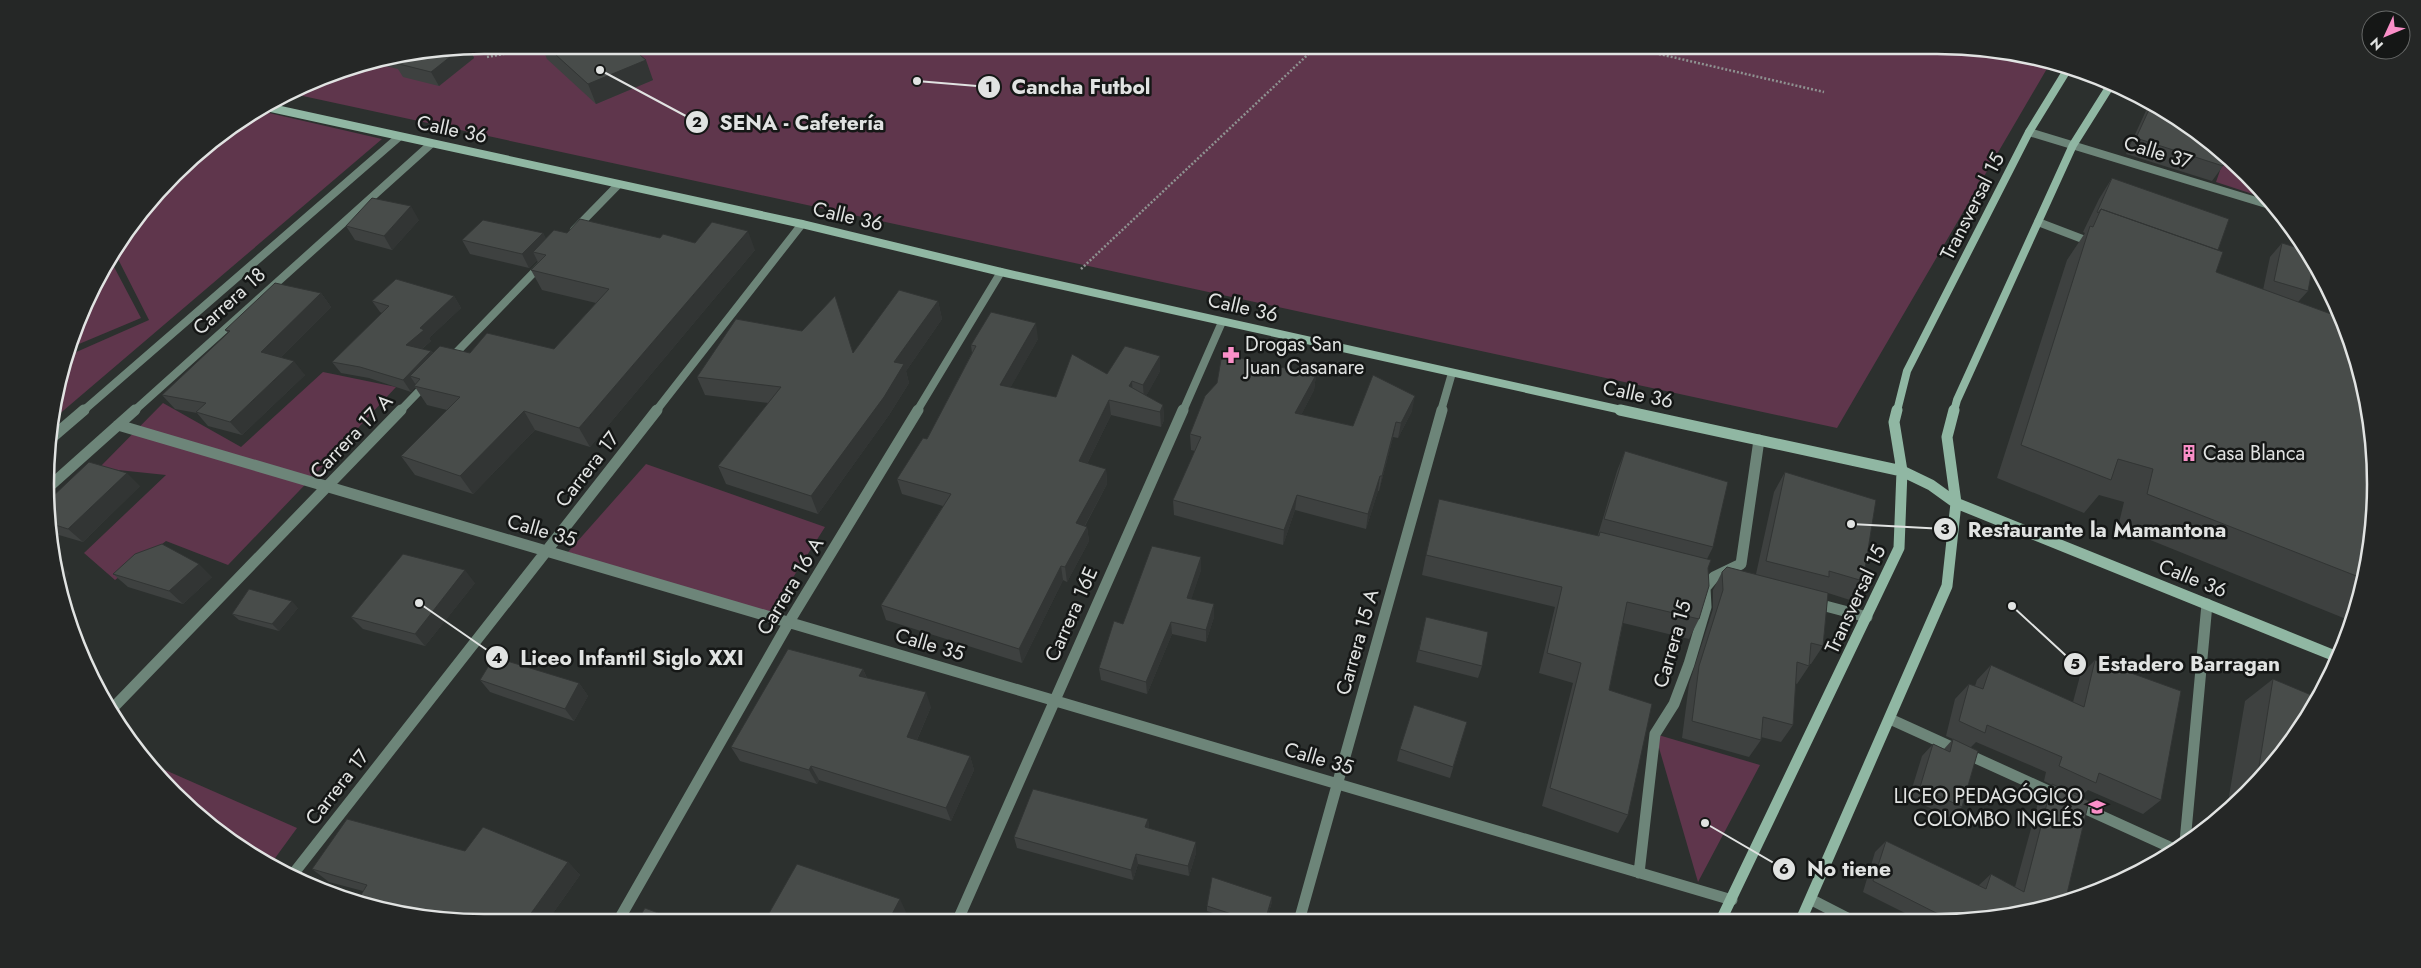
<svg xmlns="http://www.w3.org/2000/svg" width="2421" height="968" font-family="Jost,sans-serif">
<style>
.green{fill:#5f364c}
.lines{fill:none;stroke-linecap:round;stroke-linejoin:round}
.path{stroke:#8f9291;stroke-width:2.5;stroke-dasharray:2 2;stroke-linecap:butt}
.street-far1{stroke:#6d8579;stroke-width:8}
.street{stroke:#6d8579;stroke-width:11}
.secondary-far1{stroke:#90b7a3;stroke-width:8}
.secondary{stroke:#90b7a3;stroke-width:11}
.wall{fill:#3e4140}
.shaded-wall{fill:#323534}
.building{fill:#484c4a;stroke:#323534}
.labels{text-anchor:middle;stroke-width:5;stroke-linejoin:round;paint-order:stroke}
.street-label{font-size:20px;fill:#e1e3e2;stroke:#151716}
.poi-label{font-size:20px;fill:#e1e3e2;stroke:#151716;text-anchor:start}
.rim{fill:none;stroke:#e1e3e2;stroke-width:2.5}
.leader{fill:none;stroke:#e1e3e2;stroke-width:2}
.callout-dot{fill:#e1e3e2;stroke:#151716;stroke-width:2}
.mark-label{font-size:15px;text-anchor:middle;font-weight:bold;fill:#111}
.callout-label{font-size:21px;text-anchor:middle;font-weight:bold;fill:#e1e3e2;stroke:#151716;stroke-width:5;stroke-linejoin:round;paint-order:stroke}
</style>
<rect width="100%" height="100%" fill="#2c302e"/>
<!-- green -->
<path class="green" d="M484 45H1937L2052 60 1837 428 289 93 343 68Z
M256 110 382 139 50 422 65 357 149 320 118 259 104 265 195 154Z
M2225 156 2267 195 2271 200 2216 182Z
M113 265 141 318 67 349 101 270Z
M323 372 396 387 322 467 228 565 166 541 115 580 84 553 166 475 99 468 163 403 241 447Z
M646 464 825 527 768 617 568 552Z
M1655 734 1760 765 1698 882Z
M165 770 297 828 270 865 217 832 164 776Z"/>
<g class="lines">
<!-- path -->
<path class="path" d="M1620 45 1824 92
M487 57 552 45
M1081 269 1318 45"/>
<!-- street-far1 -->
<path class="street-far1" d="M2029 132 2276 207
M2038 222 2093 243
M574 230 618 185
M449 360 542 264
M83 411 399 137
M134 411 431 144
M400 411 427 383
M656 411 802 224
M917 411 1001 272
M1183 411 1222 322
M1441 411 1452 373"/>
<!-- street -->
<path class="street" d="M118 425 1732 900
M49 440 84 410
M51 485 135 410
M1814 603 1867 617
M110 711 401 410
M1890 719 2057 795
M2075 804 2174 849
M2185 842 2207 604
M1639 873 1655 734 1674 704 1689 664 1706 607 1705 588 1714 577 1741 564 1759 440
M290 878 657 410
M1812 900 1851 920
M1299 921 1442 410
M957 922 1183 410
M617 923 789 622 918 410"/>
<!-- secondary-far1 -->
<path class="secondary-far1" d="M262 106 802 224 1001 272 1626 411
M1897 411 1907 371 2029 132 2069 67
M1954 411 1957 400 2073 145 2112 83"/>
<!-- secondary -->
<path class="secondary" d="M1620 410 1902 471 1931 485 1956 503 2335 656
M1721 920 1899 548 1902 471 1894 422 1897 410
M1801 920 1947 586 1956 503 1947 437 1954 410"/>
</g>
<!-- wall -->
<path class="wall" d="M541 45H628L653 80 596 104 547 59Z
M469 47 474 58 439 86 403 77 398 69 373 63Z
M2150 102 2204 136 2223 166 2212 181 2126 154Z
M2112 178 2218 250 2216 272 2263 290 2270 257 2282 243 2308 291 2298 302 2375 513 2361 598 2351 621 2118 527 2124 502 2099 495 2084 513 1997 478 2067 260 2085 233 2083 232 2099 199Z
M419 220 392 250 355 240 346 226Z
M543 233 546 239 567 233 660 238 755 250 590 447 535 430 473 494 415 475 401 456 447 410 427 405 415 387 411 392 369 378 341 373 332 362 382 313 380 312 372 301 454 296 461 308 429 338 431 341 422 349 431 351 433 353H470L554 349 596 303 542 290 531 270 538 263 537 260 529 268 470 254 462 240Z
M321 293 331 307 280 358 305 375 242 435 208 426 197 413 175 409 162 395 228 333 225 330Z
M938 301 942 319 906 371 909 383 889 415 818 514 726 484 718 466 769 403 705 395 697 377 853 353Z
M1038 339 1010 388 1056 397 1107 374 1160 356V371L1146 396 1163 405 1164 420 1161 427 1111 415 1087 464 1106 469 1107 484 1085 526 1087 527 1089 541 1067 582 1063 580 1022 663 886 620 881 605 943 506 902 494 897 479 927 439 972 353 971 345Z
M1316 375 1314 390 1301 415 1353 426 1412 411 1398 438 1393 437 1379 491H1378L1366 529 1295 510 1283 545 1174 515 1173 500 1195 451 1191 450 1190 434Z
M1625 451 1713 547 1707 559 1708 568 1699 619 1689 639 1623 623 1609 690 1628 815 1618 833 1542 806 1573 683 1539 673 1555 607 1422 575 1426 555 1598 535 1617 471Z
M1785 472 1863 581 1850 600 1828 593 1823 646 1811 664H1810L1809 666 1797 684 1795 683 1793 725 1781 742 1761 737V740L1749 757 1682 738 1689 684 1713 609V590L1722 572 1756 574 1774 492Z
M140 486 83 542 52 533 51 498Z
M1201 557V570L1191 599 1214 604V617L1206 642 1172 634 1147 694 1101 680 1099 668 1123 624Z
M113 574 212 577 183 604 128 587Z
M475 583 425 646 363 629 351 617Z
M298 608 279 631 239 620 232 614Z
M1426 617 1482 666 1478 678 1416 662Z
M2095 660 2161 800 2143 814 2088 790 2080 797 2066 898 1995 919H1917L1863 892 1875 852 1886 841 1978 886 1991 874 2015 887 2040 796 2052 785 2044 781 2046 772 1976 742 1971 747 1962 807 1951 818 1909 798 1922 756 1933 744 1944 749 1953 739 1946 736 1955 699 1969 684 1975 686 1977 680 1991 665 2073 702 2080 676Z
M863 669 867 678 931 707 917 740 970 756 974 770 951 821 819 780 817 784 740 761 731 747Z
M2273 679 2302 728 2226 814 2245 701Z
M480 680 579 683 588 696 574 721 490 692Z
M1467 722 1450 778 1397 761 1400 749Z
M1148 819 1149 828 1196 853 1189 876 1138 864 1133 880 1017 848 1014 837Z
M465 851 568 862 580 875 546 923H484L329 882 312 869Z
M2158 852 2166 855 2143 870V862Z
M1272 897V902L1266 921H1237L1207 911V906Z"/>
<!-- shaded-wall -->
<path class="shaded-wall" d="M469 47 474 58 439 86 431 72 460 49Z
M646 60 653 80 596 104 588 84Z
M411 206 419 220 392 250 384 236Z
M748 231 755 250 590 447 579 428Z
M543 233 550 247 533 252 537 260 529 268 522 254Z
M321 293 331 307 272 366 261 352Z
M454 296 461 308 429 338 431 341 413 356 406 345 420 328Z
M938 301 942 319 906 371 909 383 889 415 818 514 811 496 894 362Z
M1036 323 1038 339 1003 401 1000 385Z
M431 351 439 362 420 379 410 376 416 385 414 386 415 387 411 392 403 380Z
M1160 356V371L1144 400 1143 385Z
M294 361 305 375 242 435 230 422Z
M1316 375 1314 390 1294 429 1295 413Z
M1132 381 1133 397 1129 386Z
M1415 396 1412 411 1398 438 1401 423Z
M1109 400 1111 415 1081 476 1079 461Z
M1163 405 1164 420 1161 427 1160 412Z
M524 411 535 430 473 494 460 476Z
M1396 422 1393 437 1379 491 1382 476Z
M1106 469 1107 484 1078 538 1076 523Z
M127 473 140 486 83 542 68 529Z
M1380 476 1378 491 1366 529 1368 514Z
M1297 495 1295 510 1283 545 1284 530Z
M1087 527 1089 541 1067 582 1065 567Z
M1201 557V570L1188 610 1187 598Z
M55 560 70 573 60 592 54 570 53 564Z
M199 564 212 577 183 604 169 591Z
M1061 566 1063 580 1022 663 1019 649Z
M465 570 475 583 425 646 415 634Z
M292 601 298 608 279 631 272 624Z
M1214 604V617L1206 642V630Z
M1171 622 1172 634 1147 694 1146 682Z
M863 669 869 684 859 676Z
M579 683 588 696 574 721 565 709Z
M926 692 931 707 912 751 907 737Z
M970 756 974 770 951 821 946 808Z
M811 766 819 780 817 784 809 770Z
M1148 819 1149 829 1145 827Z
M1196 842V853L1189 876 1188 866Z
M1136 854 1138 864 1133 880 1131 870Z
M568 862 580 875 546 923H524Z
M1272 897V902L1266 921H1265Z
M900 899 906 912 901 922H888Z
M482 917 488 923 478 922Z"/>
<!-- building -->
<path class="building" d="M545 45H628L646 60 588 84Z
M460 49 431 72 395 63 400 59Z
M2152 103 2204 136 2226 156 2223 166 2136 138Z
M2112 178 2229 219 2218 250 2101 209 2098 213 2097 212Z
M372 198 411 206 384 236 346 226Z
M2101 209 2223 252 2216 272 2342 318 2353 343 2372 427 2375 513 2364 579 2147 494 2153 469 2118 459 2111 480 2021 445 2090 226 2093 227Z
M580 219 660 238 663 234 695 243 712 222 748 231 579 428 524 411 460 476 401 456 460 397 414 386 420 379 410 376 440 346 470 353 487 333 554 349 609 289 531 270 546 255 533 252 554 230 567 233Z
M483 220 543 233 522 254 462 240Z
M2282 243 2308 251 2314 260 2308 291 2274 281Z
M396 279 454 296 420 328 424 330 406 345 431 351 403 380 360 367 332 362 389 306 372 301Z
M275 283 321 293 261 352 294 361 230 422 196 412 206 403 162 395 230 331 225 330Z
M899 290 938 301 894 362 904 364 884 397 811 496 718 466 781 387 697 377 736 319 802 331 835 296 853 353Z
M991 312 1036 323 1000 385 1056 397 1072 354 1107 374 1125 346 1160 356 1143 385 1132 381 1129 386 1163 405 1160 412 1109 400 1079 461 1106 469 1076 523 1087 527 1065 567 1061 566 1019 649 881 605 951 494 897 479 923 438 927 439 976 346 971 345Z
M1222 354 1316 375 1295 413 1353 426 1373 375 1415 396 1401 423 1396 422 1382 476H1380L1368 514 1297 495 1284 530 1173 500 1201 437 1190 434 1205 396 1217 383Z
M1625 451 1728 482 1713 547 1604 519Z
M89 462 127 473 68 529 52 524 51 498Z
M1785 472 1876 500 1863 581 1829 571V577L1766 561Z
M1439 499 1599 536 1600 532 1711 560 1708 568 1709 586 1699 619 1627 602 1609 690 1652 704 1628 815 1550 788 1581 663 1547 653 1562 587 1426 555Z
M162 544 199 564 169 591 113 574 135 554Z
M1152 546 1201 557 1187 598 1214 604 1206 630 1171 622 1146 682 1099 668 1114 621 1123 624Z
M403 554 465 570 415 634 351 617Z
M1727 567 1828 593 1823 646 1811 643 1809 666 1797 662 1793 725 1763 717 1761 740 1692 721 1699 666 1723 590 1722 572Z
M249 589 292 601 272 624 232 614Z
M1426 617 1488 632 1482 666 1419 650Z
M788 649 863 669 859 676 926 692 907 737 970 756 946 808 811 766 809 770 731 747Z
M494 657 579 683 565 709 480 680Z
M2095 660 2181 691 2161 800 2099 773 2096 783 2059 766 2062 757 1987 725 1985 733 1959 721 1969 684 1983 689 1991 665 2084 707Z
M2273 679 2316 697 2302 728 2257 779Z
M1414 705 1467 722 1453 767 1400 749Z
M1953 739 1978 751 1962 807 1920 787 1933 744 1950 752Z
M2052 784 2089 801 2066 898 1995 919H1948L1873 881 1886 841 1986 889 1991 874 2024 892Z
M1033 789 1148 819 1145 827 1196 842 1188 866 1136 854 1131 870 1014 837Z
M347 819 465 851 483 827 568 862 524 923H495L482 917 478 922 370 908 356 903 367 885 312 869Z
M2158 852 2166 855 2157 860Z
M797 864 900 899 888 922H764Z
M1212 877 1272 897 1265 921H1253L1207 906Z
M645 908 682 922 636 923Z"/>
<!-- icons -->
<defs>
<g id="pharmacy-bare" transform="scale(1.35)"><path d="M-2-6h4v4h4v4h-4v4h-4v-4h-4v-4h4Z" fill="#fa8fc8" stroke="#151716" stroke-width="2.5" paint-order="stroke"/></g>
<g id="building-bare" transform="scale(1.35)"><path d="M-4-6H4V6H1V3H-1V6H-4ZM-2.5-4.3h1.7v1.8h-1.7ZM.8-4.3h1.7v1.8H.8ZM-2.5-1h1.7V.8h-1.7ZM.8-1h1.7V.8H.8Z" fill="#fa8fc8" stroke="#151716" stroke-width="2.5" paint-order="stroke"/></g>
<g id="school-bare" transform="scale(1.35)"><path d="M0-5L7-2L0 1L-7-2ZM-4 1L0 2.5L4 1V4Q0 6-4 4Z" fill="#fa8fc8" stroke="#151716" stroke-width="2.5" paint-order="stroke"/></g>
</defs>
<g fill-rule="evenodd">
<use href="#pharmacy-bare" x="1231" y="355"/>
<use href="#building-bare" x="2189" y="453"/>
<use href="#school-bare" x="2097" y="807"/>
</g>
<g class="labels">
<!-- street labels -->
<g class="street-label">
<text transform="translate(452 129) rotate(12)" y="7">Calle 36</text>
<text transform="translate(2158 152) rotate(17)" y="7">Calle 37</text>
<text transform="translate(1972 206) rotate(-63)" y="7">Transversal 15</text>
<text transform="translate(848 216) rotate(13)" y="7">Calle 36</text>
<text transform="translate(229 301) rotate(-42)" y="7">Carrera 18</text>
<text transform="translate(1243 307) rotate(13)" y="7">Calle 36</text>
<text transform="translate(1638 394) rotate(12)" y="7">Calle 36</text>
<text transform="translate(351 436) rotate(-46)" y="7">Carrera 17 A</text>
<text transform="translate(587 469) rotate(-52)" y="7">Carrera 17</text>
<text transform="translate(542 530) rotate(16)" y="7">Calle 35</text>
<text transform="translate(2193 578) rotate(22)" y="7">Calle 36</text>
<text transform="translate(790 586) rotate(-59)" y="7">Carrera 16 A</text>
<text transform="translate(1855 599) rotate(-65)" y="7">Transversal 15</text>
<text transform="translate(1071 614) rotate(-66)" y="7">Carrera 16E</text>
<text transform="translate(1357 642) rotate(-74)" y="7">Carrera 15 A</text>
<text transform="translate(930 644) rotate(16)" y="7">Calle 35</text>
<text transform="translate(1672 644) rotate(-74)" y="7">Carrera 15</text>
<text transform="translate(1319 758) rotate(16)" y="7">Calle 35</text>
<text transform="translate(337 787) rotate(-52)" y="7">Carrera 17</text>
</g>
<!-- poi labels -->
<g class="poi-label">
<text x="1245" y="351">Drogas San<tspan x="1245" dy="23">Juan Casanare</tspan></text>
<text x="2203" y="460">Casa Blanca</text>
<text x="2083" y="803" text-anchor="end">LICEO PEDAGÓGICO<tspan x="2083" dy="23">COLOMBO INGLÉS</tspan></text>
</g>
</g>
<!-- crop -->
<path d="M0 0H2421V968H0ZM484 54H1937A430 430 0 0 1 2367 484V484A430 430 0 0 1 1937 914H484A430 430 0 0 1 54 484V484A430 430 0 0 1 484 54Z" fill="#252726" fill-rule="evenodd"/>
<path class="rim" d="M484 54H1937A430 430 0 0 1 2367 484V484A430 430 0 0 1 1937 914H484A430 430 0 0 1 54 484V484A430 430 0 0 1 484 54Z"/>
<!-- callouts -->
<path class="leader" d="M917 81L989 87M600 70L697 122M1851 524L1945 529M419 603L497 657M2012 606L2075 664M1705 823L1784 869"/>
<g class="callout-dot">
<circle cx="917" cy="81" r="5"/>
<circle cx="600" cy="70" r="5"/>
<circle cx="1851" cy="524" r="5"/>
<circle cx="419" cy="603" r="5"/>
<circle cx="2012" cy="606" r="5"/>
<circle cx="1705" cy="823" r="5"/>
<circle cx="989" cy="87" r="12"/>
<circle cx="697" cy="122" r="12"/>
<circle cx="1945" cy="529" r="12"/>
<circle cx="497" cy="657" r="12"/>
<circle cx="2075" cy="664" r="12"/>
<circle cx="1784" cy="869" r="12"/>
</g>
<g class="mark-label">
<text x="989" y="92">1</text>
<text x="697" y="127">2</text>
<text x="1945" y="534">3</text>
<text x="497" y="663">4</text>
<text x="2075" y="669">5</text>
<text x="1784" y="874">6</text>
</g>
<g class="callout-label">
<text x="1081" y="94">Cancha Futbol</text>
<text x="802" y="130">SENA - Cafetería</text>
<text x="2097" y="537">Restaurante la Mamantona</text>
<text x="632" y="665">Liceo Infantil Siglo XXI</text>
<text x="2189" y="671">Estadero Barragan</text>
<text x="1849" y="876">No tiene</text>
</g>
<!-- north arrow -->
<g transform="translate(2386 35) rotate(226)"><circle r="24" fill="#151716" stroke="#676968"/>
<path d="M0-4L9 19L0 12L-9 19Z" fill="#fa8fc8"/>
<text y="-8" font-size="14" font-weight="bold" text-anchor="middle" fill="#e1e3e2">N</text>
</g>
</svg>
